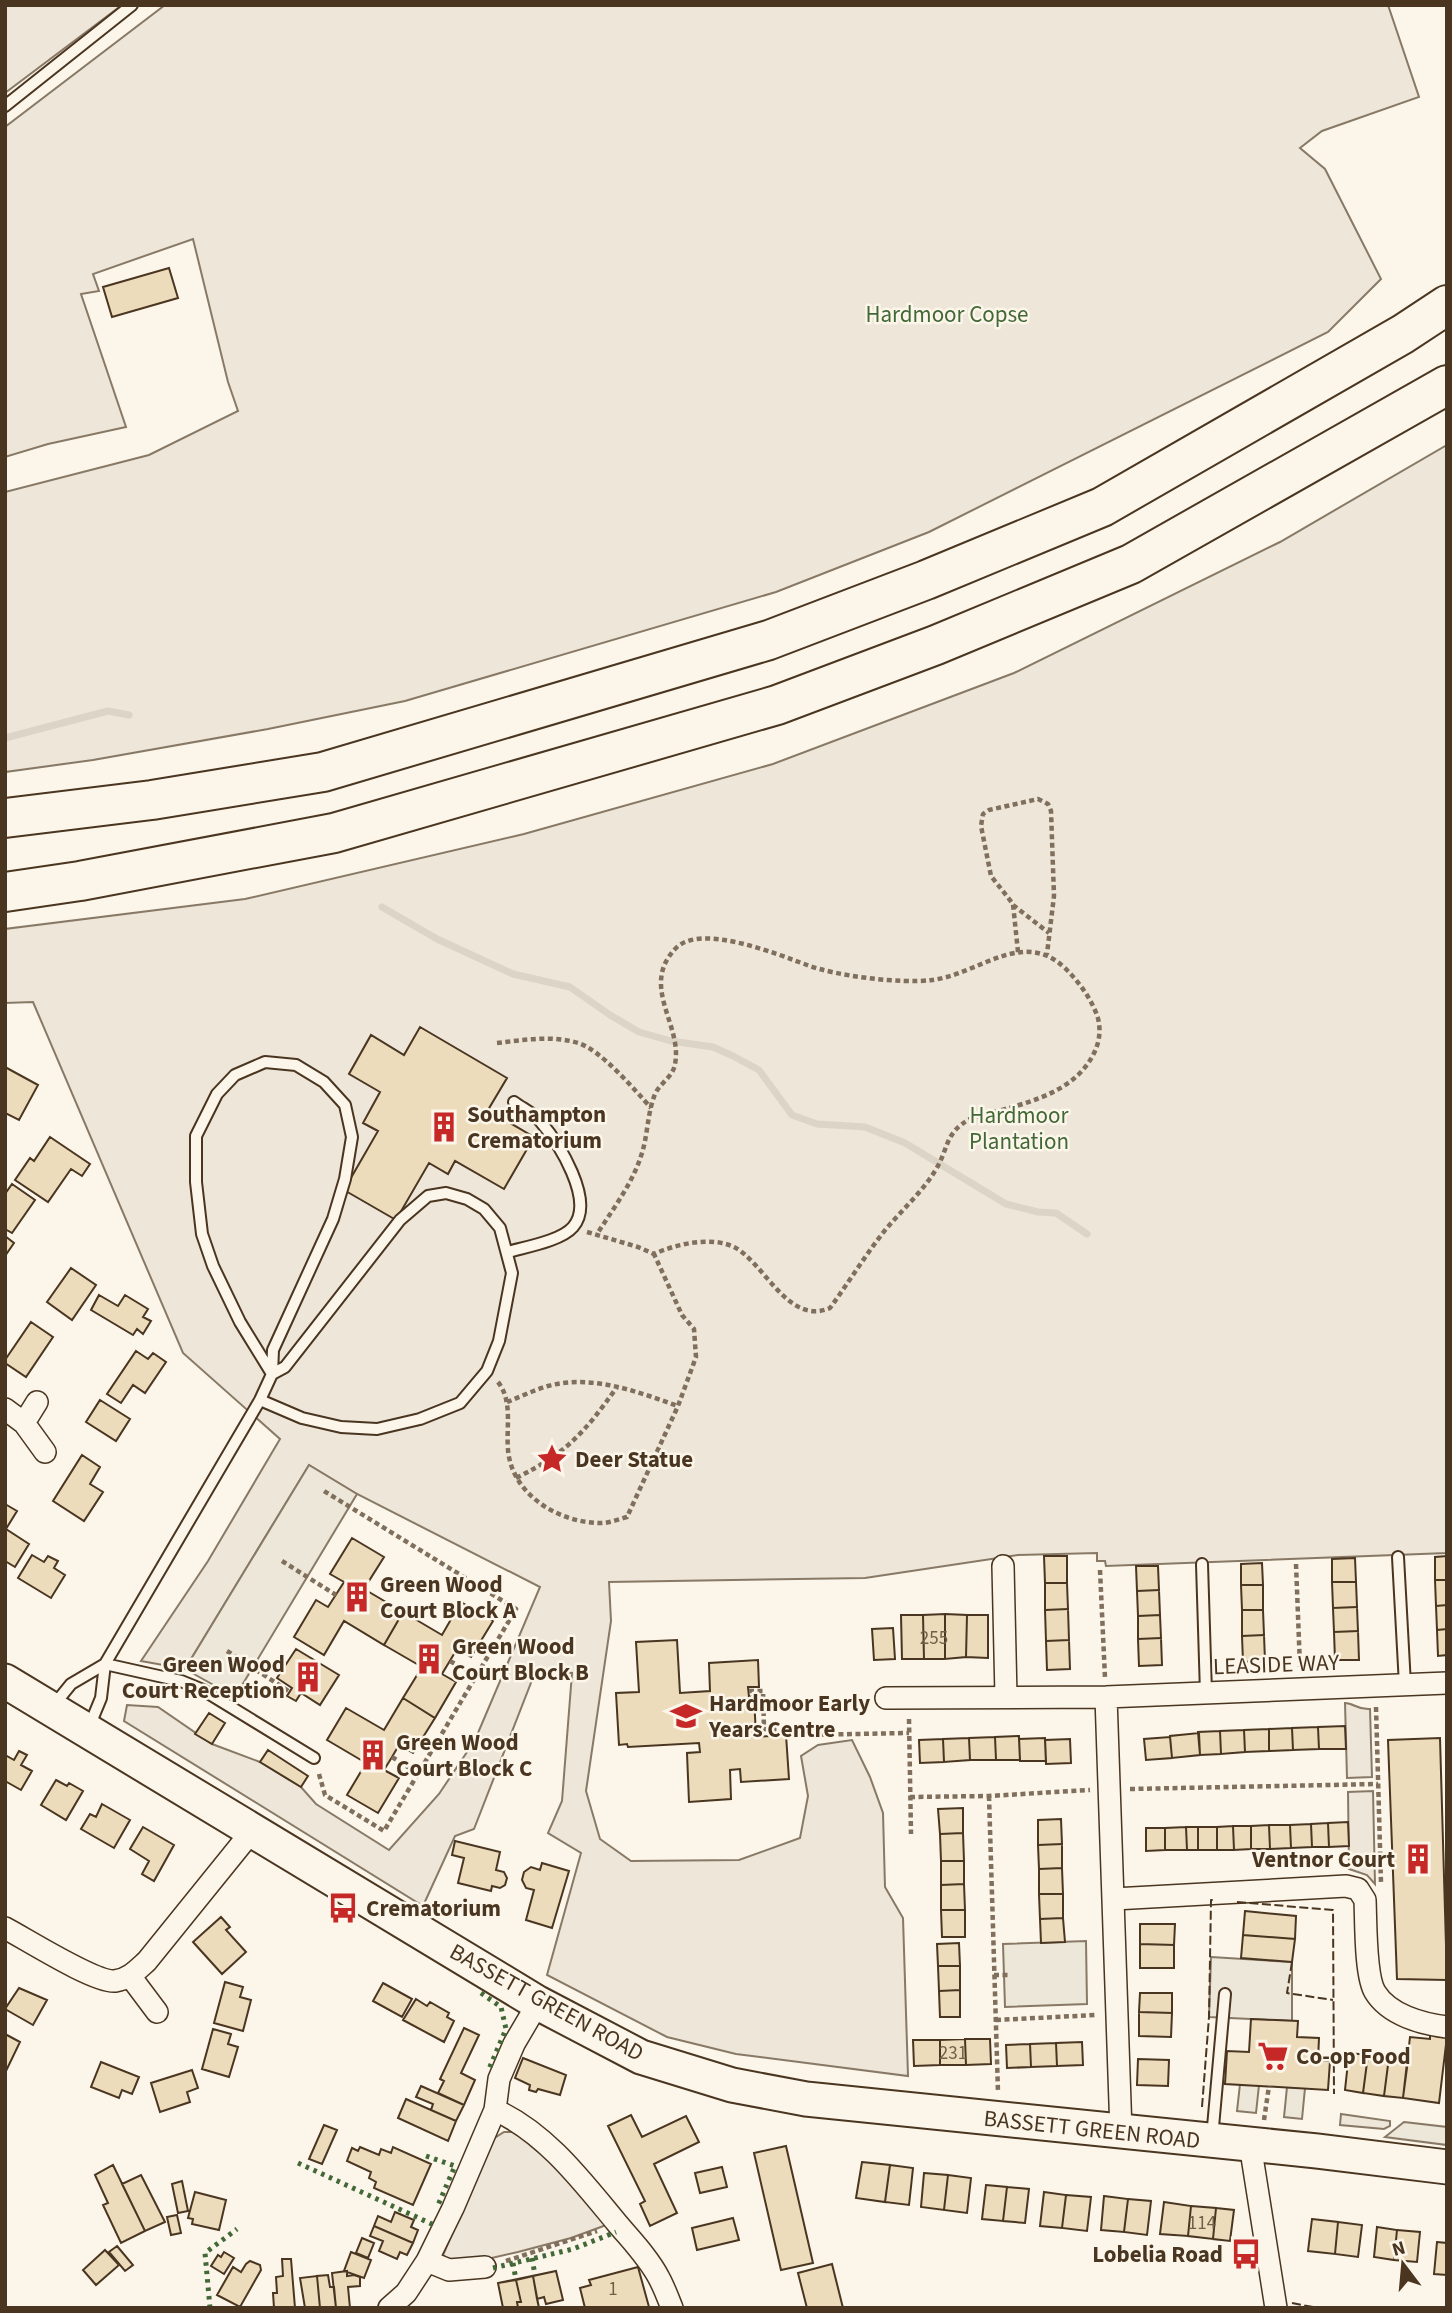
<svg xmlns="http://www.w3.org/2000/svg" width="1452" height="2313" font-family="'Source Sans 3',sans-serif">
<style>
.green{fill:#ede6d9;stroke:#887966;stroke-width:2}
.parking{fill:#ede7d9;stroke:#887966;stroke-width:2}
.lines{fill:none;stroke-linecap:round;stroke-linejoin:round}
.stream{stroke:#dcd4c6;stroke-width:7}
.building{fill:#ecdcbc;stroke:#4a3520;stroke-width:2}
.lane-casing{stroke:#4a3520;stroke-width:14}
.street-casing{stroke:#4a3520;stroke-width:24}
.primary-casing{stroke:#4a3520;stroke-width:37}
.highway-casing{stroke:#4a3520;stroke-width:42}
.path{stroke:#7f6f5c;stroke-width:4.5;stroke-dasharray:5 3.5;stroke-linecap:butt}
.lane{stroke:#fbf6e9;stroke-width:10}
.street{stroke:#fbf6e9;stroke-width:21}
.primary{stroke:#fbf6e9;stroke-width:33}
.highway{stroke:#fbf6e9;stroke-width:38}
.hedge{stroke:#436837;stroke-width:5;stroke-dasharray:3.5 5;stroke-linecap:butt}
.fence{stroke:#4a3520;stroke-width:2;stroke-dasharray:9 3.5;stroke-linecap:butt}
.labels{text-anchor:middle;stroke-width:5;stroke-linejoin:round;paint-order:stroke}
.number-label{font-size:19px;fill:#725f47}
.park-label{font-size:23px;fill:#436837;stroke:#fbf6e9}
.poi-label{font-size:23px;font-weight:bold;fill:#4a3520;stroke:#fbf6e9;text-anchor:start}
.street-label{font-size:23px;fill:#4a3520;stroke:#fbf6e9}
</style>
<rect width="100%" height="100%" fill="#fbf6e9"/>
<!-- green -->
<path class="green" d="M5 5H122L5 93Z
M165 5H1388L1419 97 1322 131 1300 148 1325 169 1381 279 1328 332 929 532 776 592 405 701 268 729 93 760 5 772V492L149 455 238 411 228 382 193 239 93 274 99 291 81 294 126 427 48 444 5 457V127Z
M1447 445V1553L1106 1566 1105 1561H1097V1553L1018 1555 865 1578 609 1582 611 1621 586 1791 600 1839 631 1861 739 1860 800 1838 808 1796 801 1756 818 1745 852 1740 870 1777 883 1813 885 1887 903 1918 908 2076 736 2054 667 2037 547 1975 581 1853 548 1833 562 1801 572 1673 536 1670 474 1829 455 1836 423 1906 124 1721 127 1705 158 1707 212 1744 260 1762 301 1787 316 1804 389 1850 439 1794 475 1740 540 1587 357 1494 309 1465 185 1669 141 1661 208 1561 280 1439 183 1353 33 1002 5 1003V929L245 899 524 834 773 764 1014 673 1280 542Z
M1345 1703C1354 1703 1357 1710 1370 1709L1372 1777 1347 1778Z
M1373 1791 1375 1884 1367 1875 1349 1869 1348 1792Z
M1341 2114 1390 2121V2126L1384 2129 1340 2125Z
M504 2132H516L563 2173 609 2224 571 2238 518 2252 483 2260H449L443 2255 493 2139Z"/>
<!-- parking -->
<path class="parking" d="M309 1465 357 1494 235 1697 185 1669Z
M1086 1941 1087 2004 1005 2007 1003 1944Z
M1211 1957 1292 1962V2021L1209 2017Z
M1240 2084 1259 2085 1256 2113 1237 2111Z
M1287 2087 1305 2088 1302 2119 1284 2117Z
M1404 2122 1447 2127V2145L1385 2137Z"/>
<g class="lines">
<!-- stream -->
<path class="stream" d="M5 738 108 711 129 715
M382 907 437 939 513 974 570 987 610 1015 639 1032 671 1041 713 1047 733 1056 759 1070 792 1115 817 1124 865 1127 905 1143 1006 1204 1038 1212 1056 1213 1087 1234"/>
</g>
<!-- building -->
<path class="building" d="M169 268 178 298 112 317 103 287Z
M420 1027 507 1078 488 1110 534 1137 504 1189 455 1161 448 1174 429 1163 396 1220 344 1190 378 1131 363 1123 380 1092 349 1074 371 1035 404 1055Z
M5 1067 38 1085 19 1120 5 1113Z
M50 1137 90 1164 82 1176 71 1169 48 1202 15 1180 30 1158 34 1161Z
M12 1184 35 1200 12 1233 5 1229V1194Z
M5 1236 14 1243 5 1256Z
M71 1268 96 1285 72 1320 47 1302Z
M99 1295 118 1306 125 1295 148 1309 143 1317 151 1321 143 1334 137 1329 133 1335 91 1310Z
M31 1322 53 1337 26 1377 5 1363V1360Z
M136 1351 148 1359 153 1353 166 1362 145 1393 133 1385 121 1403 107 1394Z
M100 1400 130 1419 116 1441 86 1422Z
M82 1455 100 1467 90 1484 103 1492 84 1521 53 1501Z
M5 1504 17 1511 6 1529 29 1544 15 1567 5 1561Z
M352 1538 384 1557 364 1589 403 1612 384 1645 344 1621 324 1655 294 1637 316 1600 328 1607 344 1582 330 1574Z
M32 1555 44 1562 48 1556 58 1561 54 1568 65 1575 51 1598 18 1578Z
M1044 1556H1067V1583H1045Z
M1447 1556V1580H1435V1557Z
M1355 1558 1356 1582H1332V1559Z
M1262 1563 1263 1585H1241V1564Z
M1136 1566H1158L1159 1590 1137 1591Z
M1435 1580H1447V1605L1436 1606Z
M1332 1582H1356L1357 1607 1333 1608Z
M1045 1583H1067L1068 1609 1045 1610Z
M1241 1585H1263V1610H1242Z
M1159 1590 1160 1615 1138 1616 1137 1591Z
M461 1602 493 1621 471 1657 457 1649 442 1674 456 1682 435 1718 403 1698 422 1667 384 1645 403 1612 442 1635Z
M1447 1605V1629L1437 1630 1436 1606Z
M1357 1607 1358 1631 1334 1632 1333 1608Z
M1068 1609 1069 1640 1046 1641 1045 1610Z
M1242 1610H1263L1264 1635 1242 1636Z
M945 1614V1659H924L923 1615Z
M945 1614 967 1615 966 1657 945 1659Z
M901 1615H923L924 1659H902Z
M967 1615H988V1658L966 1657Z
M1160 1615 1161 1638 1138 1639V1616Z
M893 1628 895 1659 874 1660 872 1629Z
M1447 1629V1655L1438 1656 1437 1630Z
M1358 1631 1359 1660H1335L1334 1632Z
M1264 1635 1265 1661 1243 1662 1242 1636Z
M1161 1638 1162 1665 1139 1666 1138 1639Z
M677 1640 680 1693 710 1691 709 1663 758 1660 759 1687H748L749 1697 754 1696 756 1736 752 1737 786 1735 789 1779 741 1782 740 1769 730 1770 731 1799 689 1802 687 1753 700 1752 699 1743 628 1747 627 1744 619 1745 616 1693 639 1692 636 1642Z
M1069 1640 1070 1669 1047 1670 1046 1641Z
M296 1649 339 1675 320 1705 301 1693 296 1701 287 1696 292 1688 277 1678Z
M403 1698 435 1718 413 1753 399 1745 392 1757 384 1770 399 1778 378 1813 347 1795 366 1763 327 1740 346 1708 384 1730Z
M209 1713 225 1723 212 1744 195 1734Z
M1345 1726 1346 1749H1319L1318 1727Z
M1318 1727 1319 1749 1293 1750 1292 1728Z
M1292 1728 1293 1750 1269 1751V1729Z
M1269 1729V1751L1245 1752 1244 1730Z
M1244 1730 1245 1752 1221 1754 1220 1731Z
M1220 1731 1221 1754 1200 1755 1198 1732Z
M1199 1733 1200 1755 1172 1758 1170 1736Z
M1019 1736 1020 1760H996L995 1737Z
M995 1737 996 1760H970L969 1738Z
M1170 1737 1172 1758 1146 1760 1144 1739Z
M969 1738 970 1760 944 1762 943 1739Z
M1045 1738 1046 1761H1020L1019 1739Z
M1440 1738 1447 1980 1397 1979 1388 1740Z
M943 1739 944 1762 920 1763 919 1740Z
M1070 1739 1071 1763 1046 1764 1045 1740Z
M268 1750 308 1776 301 1787 260 1762Z
M19 1751 27 1755 21 1765 32 1771 21 1790 5 1781V1755L14 1760Z
M56 1780 67 1786 69 1783 83 1791 66 1820 41 1805Z
M102 1804 130 1820 114 1848 81 1829 90 1814 96 1817Z
M963 1808V1833L940 1834 938 1809Z
M1061 1819 1062 1844 1038 1845V1820Z
M1348 1822 1349 1846 1329 1847 1328 1823Z
M1328 1823 1329 1847H1312L1311 1824Z
M1311 1824 1312 1847 1291 1848 1290 1825Z
M1269 1825H1290L1291 1848 1270 1849Z
M1269 1825 1270 1849H1251V1826Z
M1233 1826H1251V1849L1234 1850Z
M1233 1826 1234 1850H1217V1827Z
M143 1827 174 1845 154 1881 142 1874 149 1861 130 1849Z
M1186 1827H1198V1850H1187Z
M1186 1827 1187 1850H1165V1828Z
M1198 1827H1217V1850H1198Z
M1146 1828H1165V1850L1146 1851Z
M963 1833 964 1861H941L940 1834Z
M455 1841 500 1852 496 1870 504 1872 507 1878 505 1885 500 1888 492 1886 491 1891 458 1883 464 1858 452 1855Z
M1062 1844V1868L1039 1869 1038 1845Z
M941 1861H964V1884L941 1885Z
M542 1863 569 1871 552 1928 526 1920 534 1890 526 1888 522 1880 524 1872 531 1867 540 1870Z
M1062 1868 1063 1894H1039V1869Z
M964 1884 965 1910H941V1885Z
M1039 1894H1063V1918L1040 1919Z
M941 1910H965V1937H942Z
M1245 1911 1296 1916 1295 1939 1243 1935Z
M221 1917 230 1927 226 1930 246 1952 222 1974 193 1942Z
M1063 1918 1065 1942 1041 1943 1040 1919Z
M1140 1924H1175L1174 1945 1140 1944Z
M1243 1935 1295 1939 1292 1962 1241 1958Z
M959 1943 960 1966H938L937 1944Z
M1140 1944 1174 1945V1968H1140Z
M938 1966H960V1990L939 1991Z
M225 1982 243 1987 240 1997 251 2000 243 2031 214 2023Z
M383 1983 412 1999 402 2017 373 2001Z
M19 1988 47 2000 33 2025 5 2009Z
M960 1990V2017H940L939 1991Z
M1140 1993H1172V2013L1139 2012Z
M416 1999 427 2006 430 2002 449 2013 447 2017 454 2021 444 2042 403 2020Z
M1139 2012 1172 2013 1171 2037 1139 2036Z
M1251 2019 1298 2021 1297 2037 1319 2038 1318 2060 1330 2061 1328 2090 1225 2084 1227 2051 1249 2052Z
M464 2028 479 2035 461 2073 475 2080 464 2105 438 2093 444 2081 440 2079Z
M213 2029 231 2034 228 2044 238 2047 229 2077 202 2069Z
M5 2034 20 2042 5 2073Z
M1430 2034 1447 2036 1439 2103 1403 2098 1410 2037 1430 2039Z
M965 2039 966 2065H940V2040Z
M965 2039H990L991 2064 966 2065Z
M913 2040H940V2065L914 2066Z
M1082 2042 1083 2065 1057 2066 1056 2043Z
M1056 2043 1057 2066 1031 2067 1030 2044Z
M1030 2044 1031 2067 1007 2068 1006 2045Z
M1349 2053 1368 2055 1363 2093 1345 2090Z
M1368 2055 1389 2057 1384 2096 1363 2093Z
M1389 2057 1408 2060 1403 2098 1384 2096Z
M523 2058 566 2075 560 2095 538 2089 536 2092 529 2090 530 2085 515 2078Z
M1138 2059 1169 2060 1168 2086 1137 2085Z
M101 2062 139 2077 132 2094 122 2090 119 2098 91 2087Z
M192 2070 198 2088 187 2092 190 2102 160 2112 151 2083Z
M421 2086 464 2105 456 2121 431 2110 433 2104 416 2097Z
M406 2099 456 2121 448 2141 398 2118Z
M631 2115 642 2137 686 2116 699 2142 654 2164 677 2213 650 2226 640 2204 645 2201 608 2126Z
M324 2125 337 2130 322 2164 309 2159Z
M786 2146 813 2263 781 2270 754 2153Z
M360 2147 379 2155 381 2149 391 2153 393 2147 431 2164 413 2205 374 2188 376 2182 369 2178 371 2172 347 2161 352 2148 358 2151Z
M862 2162 890 2165 885 2202 856 2198Z
M113 2165 145 2231 121 2243 103 2205 108 2203 95 2175Z
M890 2165 913 2168 909 2205 885 2202Z
M722 2167 727 2187 700 2193 695 2173Z
M924 2173 948 2175 944 2210 921 2207Z
M141 2175 165 2222 145 2231 122 2184Z
M948 2175 971 2178 967 2213 944 2210Z
M182 2181 188 2211 178 2213 172 2184Z
M986 2185 1007 2187 1003 2221 982 2219Z
M1007 2187 1029 2189 1025 2223 1003 2221Z
M195 2192 226 2200 219 2230 192 2224 193 2219 188 2218Z
M1044 2192 1066 2195 1062 2228 1040 2226Z
M1066 2195 1091 2197 1087 2231 1062 2228Z
M1104 2196 1128 2199 1124 2232 1101 2230Z
M1128 2199 1151 2201 1147 2235 1124 2232Z
M1164 2202 1191 2206 1188 2236 1160 2234Z
M1191 2206 1216 2208 1213 2239 1188 2236Z
M1216 2208 1234 2210 1230 2241 1213 2239Z
M395 2212 414 2220 411 2227 418 2230 413 2243 374 2226 378 2216 391 2222Z
M177 2215 181 2233 171 2235 167 2217Z
M733 2218 739 2240 697 2250 692 2228Z
M1312 2219 1338 2222 1335 2254 1308 2251Z
M1338 2222 1362 2225 1358 2257 1335 2254Z
M374 2226 413 2243 407 2255 400 2252 397 2259 379 2251 383 2241 370 2236Z
M1377 2227 1397 2230 1394 2260 1374 2257Z
M1397 2230 1420 2232 1417 2262 1394 2260Z
M362 2238 374 2243 368 2258 356 2253Z
M1437 2242 1447 2243V2275L1434 2274Z
M117 2246 133 2265 125 2271 109 2252Z
M105 2250 119 2265 96 2285 83 2270Z
M224 2252 234 2258 224 2274 211 2266 218 2255 221 2257Z
M351 2252 371 2260 364 2278 344 2271Z
M282 2259H291L295 2308H274L273 2293H277L276 2277 283 2276Z
M250 2261 260 2265 261 2270 240 2307 217 2295 233 2267 241 2272 246 2264Z
M832 2264 843 2308H807L798 2273Z
M638 2267 649 2307 585 2308 580 2288 591 2285 589 2280Z
M347 2271V2276L354 2275 360 2277V2286L348 2287 350 2308H336L332 2273Z
M556 2271 563 2300 546 2304 544 2297 537 2299 539 2308H503L498 2283Z
M556 2271 563 2300 546 2304 544 2297 537 2299 533 2276Z
M328 2275 330 2287H334L336 2308H320L317 2276Z
M317 2276 320 2308H305L300 2278Z
M533 2276 539 2308H518L517 2302H521L516 2280Z
M516 2280 521 2302H517L518 2308H503L498 2283Z"/>
<g class="lines">
<!-- lane casing -->
<g class="lane-casing">
<path id="lane" d="M5 106 132 5
M508 1252C525 1247 561 1241 573 1227 596 1201 558 1142 540 1121 533 1113 522 1108 514 1102
M260 1400 302 1418 341 1427 377 1429 420 1419 460 1403 487 1371 499 1341 512 1273 500 1228 484 1209 467 1199 446 1193 428 1196 400 1220 285 1367 272 1374
M1398 1557 1405 1685
M1202 1564 1206 1693
M54 1705 71 1684 105 1664 181 1681 203 1690 314 1758
M89 1727 101 1698 105 1664 260 1400 272 1374 273 1350 333 1219 345 1179 352 1137 345 1105 324 1082 296 1065 265 1062 235 1075 217 1094 196 1136V1182L202 1234 213 1266 240 1322 272 1374
M1212 2138 1225 1994"/>
</g>
<!-- street casing -->
<g class="street-casing">
<path id="street" d="M5 1409 24 1423 45 1452
M24 1423 37 1402
M1003 1566 1006 1697
M1106 1697 1121 2132
M886 1698 1106 1697 1447 1683
M1114 1899 1346 1886 1358 1889 1365 1900C1366 1921 1365 1976 1375 1992 1389 2015 1422 2024 1447 2027
M5 1928C26 1939 95 1983 115 1981 129 1979 137 1970 147 1961L252 1831
M130 1976 157 2012
M495 2110C545 2132 582 2181 616 2222 631 2240 648 2257 659 2278 664 2287 668 2298 672 2308
M1250 2144 1276 2308
M427 2261 449 2270 485 2267
M389 2308 406 2293 427 2261 453 2208 495 2110 499 2079 514 2044 538 2003"/>
</g>
<!-- primary casing -->
<g class="primary-casing">
<path id="primary" d="M5 1681 538 2003 641 2057 732 2085 806 2099 1317 2151 1447 2167"/>
</g>
<!-- highway casing -->
<g class="highway-casing">
<path id="highway" d="M5 818 152 800 323 772 769 640 926 580 1102 507 1403 334 1447 305
M5 892 80 881 334 833 777 705 936 645 1131 564 1447 385"/>
</g>
<!-- path -->
<path class="path" d="M1013 905 1049 933
M1018 952 1013 904 991 876 981 826 983 814 989 810 1038 799 1048 804 1051 811 1054 896 1047 954
M497 1043C523 1040 552 1035 578 1043 600 1049 635 1090 651 1108
M587 1232 638 1247 654 1254C676 1244 711 1236 734 1247 765 1263 788 1326 830 1308 849 1282 866 1254 886 1229 902 1210 922 1192 935 1171 949 1149 944 1133 970 1119 1014 1105 1074 1098 1095 1051 1100 1040 1101 1027 1097 1015 1090 997 1079 982 1065 968 1022 928 980 974 932 980 901 984 836 976 807 965 777 954 701 923 676 948 639 986 683 1025 675 1064 673 1077 660 1083 655 1094 647 1114 648 1136 641 1156 632 1184 613 1209 597 1234
M498 1382C513 1401 506 1427 508 1450 512 1495 559 1523 601 1523 610 1523 619 1519 627 1517L678 1406 696 1357 694 1329 682 1315 654 1254
M507 1402C520 1397 534 1390 548 1386 592 1374 638 1392 678 1406
M516 1478C567 1453 585 1432 617 1387
M282 1561 336 1595
M1296 1564 1300 1667
M1100 1570 1105 1678
M227 1651 290 1692
M450 1661 476 1676
M749 1691H763L764 1729 788 1730 800 1735 909 1733
M1376 1707 1381 1883
M909 1719 911 1834
M392 1757 419 1774
M319 1774 325 1795 384 1831 516 1609 324 1491
M1130 1789 1378 1784
M989 1796 998 2092
M910 1797 989 1796 1090 1790
M994 1975H1010
M996 2020 1096 2015
M1264 2120 1269 2086
M506 2261 597 2231"/>
<!-- lane -->
<use href="#lane" class="lane"/>
<!-- street -->
<use href="#street" class="street"/>
<!-- primary -->
<use href="#primary" class="primary"/>
<!-- highway -->
<use href="#highway" class="highway"/>
<!-- hedge -->
<path class="hedge" d="M481 1993 501 2007 506 2029 489 2069
M426 2156 455 2166 438 2205
M298 2163 434 2225
M532 2258 535 2275
M513 2263 516 2280
M493 2268 573 2249 616 2232
M210 2308 205 2253 237 2229"/>
<!-- fence -->
<path class="fence" d="M1237 1902 1333 1910 1334 2094
M1292 1962 1287 1993 1333 2000
M1202 2107 1209 2017 1211 1900H1213
M1292 2303 1318 2308"/>
</g>
<!-- icons -->
<defs>
<g id="building-bare" transform="scale(2.415)"><path d="M-4-6H4V6H1V3H-1V6H-4ZM-2.5-4.3h1.7v1.8h-1.7ZM.8-4.3h1.7v1.8H.8ZM-2.5-1h1.7V.8h-1.7ZM.8-1h1.7V.8H.8Z" fill="#c62828" stroke="#fbf6e9" stroke-width="2.5" paint-order="stroke"/></g>
<g id="sight-bare" transform="scale(2.415)"><path d="M0-6L1.8-2.2L6-1.7L2.9 1.2L3.7 5.4L0 3.3L-3.7 5.4L-2.9 1.2L-6-1.7L-1.8-2.2Z" fill="#c62828" stroke="#fbf6e9" stroke-width="2.5" paint-order="stroke"/></g>
<g id="school-bare" transform="scale(2.415)"><path d="M0-5L7-2L0 1L-7-2ZM-4 1L0 2.5L4 1V4Q0 6-4 4Z" fill="#c62828" stroke="#fbf6e9" stroke-width="2.5" paint-order="stroke"/></g>
<g id="bus-bare" transform="scale(2.415)"><path d="M-5-6H5V4H4V6H2V4H-2V6H-4V4H-5ZM-3.5-4V0h7V-4ZM-3.5 1.2v1.5H-2V1.2ZM2 1.2v1.5H3.5V1.2Z" fill="#c62828" stroke="#fbf6e9" stroke-width="2.5" paint-order="stroke"/></g>
<g id="supermarket-bare" transform="scale(2.415)"><path d="M-6-5.5h2.5l.6 2H6L4.5 2H-2.5L-4.4-4H-6ZM-1.5 3.2a1.3 1.3 0 1 0 .1 0ZM3 3.2a1.3 1.3 0 1 0 .1 0Z" fill="#c62828" stroke="#fbf6e9" stroke-width="2.5" paint-order="stroke"/></g>
</defs>
<g fill-rule="evenodd">
<use href="#building-bare" x="444" y="1127"/>
<use href="#sight-bare" x="552" y="1459"/>
<use href="#building-bare" x="357" y="1597"/>
<use href="#building-bare" x="429" y="1659"/>
<use href="#building-bare" x="308" y="1677"/>
<use href="#school-bare" x="686" y="1716"/>
<use href="#building-bare" x="373" y="1755"/>
<use href="#building-bare" x="1418" y="1859"/>
<use href="#bus-bare" x="343" y="1908"/>
<use href="#supermarket-bare" x="1273" y="2056"/>
<use href="#bus-bare" x="1246" y="2254"/>
</g>
<g class="labels">
<!-- number labels -->
<g class="number-label">
<text x="934" y="1644">255</text>
<text x="953" y="2059">231</text>
<text x="1202" y="2229">114</text>
<text x="613" y="2295">1</text>
</g>
<!-- park labels -->
<g class="park-label">
<text x="947" y="322">Hardmoor Copse</text>
<text x="1019" y="1123">Hardmoor<tspan x="1019" dy="26">Plantation</tspan></text>
</g>
<!-- poi labels -->
<g class="poi-label">
<text x="467" y="1122">Southampton<tspan x="467" dy="26">Crematorium</tspan></text>
<text x="575" y="1467">Deer Statue</text>
<text x="380" y="1592">Green Wood<tspan x="380" dy="26">Court Block A</tspan></text>
<text x="452" y="1654">Green Wood<tspan x="452" dy="26">Court Block B</tspan></text>
<text x="285" y="1672" text-anchor="end">Green Wood<tspan x="285" dy="26">Court Reception</tspan></text>
<text x="709" y="1711">Hardmoor Early<tspan x="709" dy="26">Years Centre</tspan></text>
<text x="396" y="1750">Green Wood<tspan x="396" dy="26">Court Block C</tspan></text>
<text x="1395" y="1867" text-anchor="end">Ventnor Court</text>
<text x="366" y="1916">Crematorium</text>
<text x="1296" y="2064">Co-op Food</text>
<text x="1223" y="2262" text-anchor="end">Lobelia Road</text>
</g>
<!-- street labels -->
<g class="street-label">
<text transform="translate(1276 1664) rotate(-2)" y="8">LEASIDE WAY</text>
<text transform="translate(547 2002) rotate(29)" y="8">BASSETT GREEN ROAD</text>
<text transform="translate(1092 2129) rotate(6)" y="8">BASSETT GREEN ROAD</text>
</g>
</g>
<!-- border -->
<rect width="1452" height="2313" fill="none" stroke="#4a3520" stroke-width="14"/>
<!-- north arrow -->
<g transform="translate(1403 2264) rotate(344)" stroke="#fbf6e9" stroke-width="5" paint-order="stroke">
<path d="M0-5L12 26L0 18L-12 26Z" fill="#4a3520"/>
<text y="-10" font-size="19" font-weight="bold" text-anchor="middle" fill="#4a3520">N</text>
</g>
</svg>
